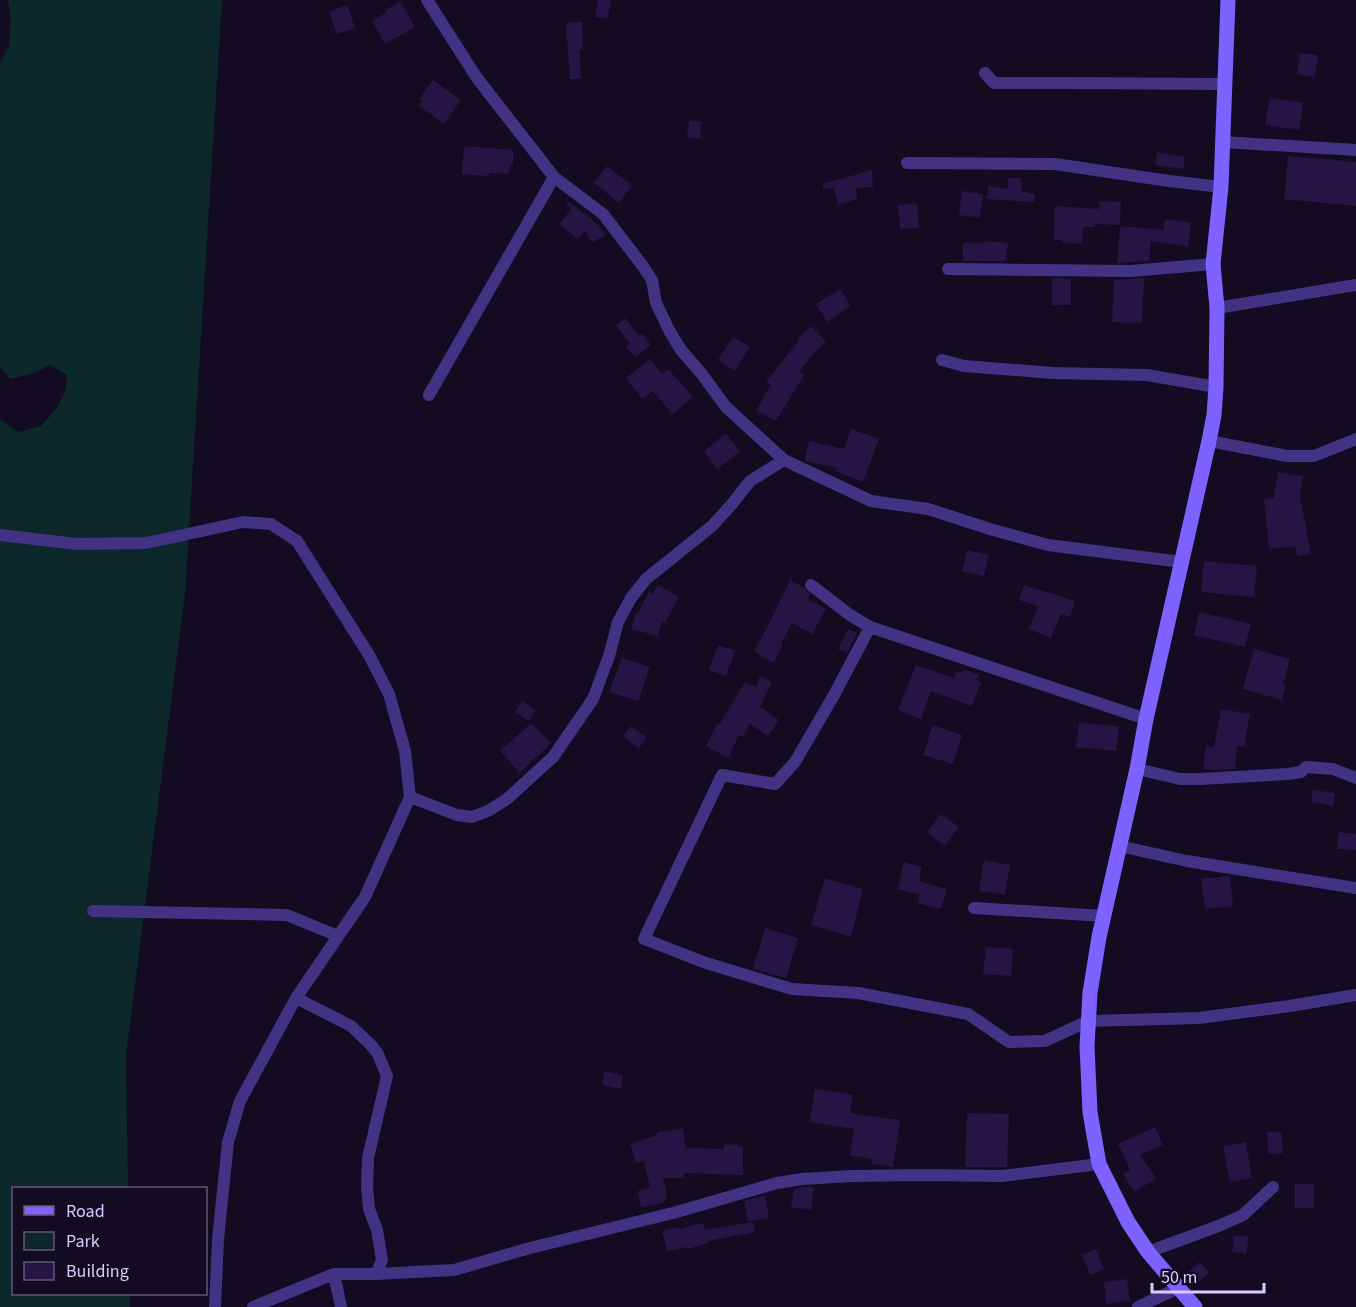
<svg xmlns="http://www.w3.org/2000/svg" width="1356" height="1307" font-family="'Source Sans 3',sans-serif">
<style>
.green{fill:#0d282b}
.building{fill:#261544}
.lines{fill:none;stroke-linecap:round;stroke-linejoin:round}
.street{stroke:#413284;stroke-width:12}
.secondary{stroke:#7d62ff;stroke-width:15}
</style>
<rect width="100%" height="100%" fill="#120b21"/>
<!-- green -->
<path class="green" d="M8 0H222L185 593 126 1055 128 1188H14V1294H130V1307H0V420L18 432 41 426 57 408 66 389 67 375 50 365 32 374 10 379 0 366V63L9 46 11 18Z"/>
<!-- building -->
<path class="building" d="M598 0H611L608 18 595 17Z
M400 1 415 27 385 44 372 21 387 12 386 10Z
M347 5 355 28 337 34 329 12Z
M582 22 583 50 580 49 581 79H570L566 23Z
M1300 53 1318 55 1315 77 1297 74Z
M433 80 461 100 444 124 419 106 422 101 419 99Z
M1270 98 1303 103 1299 130 1265 125Z
M689 120 702 122 700 139 687 137Z
M464 146 513 150V165H510L509 174 489 173V176L462 174Z
M1157 152 1185 157 1183 169 1155 165Z
M1288 156 1356 162V206L1284 199Z
M607 166 632 186 619 203 594 183Z
M872 170 873 187 855 188 858 199 838 204 834 188 823 189V184Z
M1008 178H1021V191L1035 194 1034 202 986 199 989 186 1008 189Z
M962 191 983 194 980 218 959 215Z
M567 201 598 224 605 235 592 243 585 231 578 239 559 225 571 209 566 202Z
M1099 201 1121 202 1120 225 1095 224V227H1083L1082 244 1061 242 1062 240H1054L1055 206 1099 209Z
M917 203 919 228 900 229 898 205Z
M1165 219 1191 223 1188 247 1151 241 1149 261 1117 263 1120 226 1163 230Z
M986 241 1008 243 1006 261H963V243L986 242Z
M1052 278 1071 279V305H1052Z
M1144 278 1142 323 1112 322 1114 280Z
M840 289 851 306 827 322 816 304Z
M625 318 639 336 642 333 651 345 635 357 626 346 630 344 616 325Z
M811 326 826 342 812 355 799 372 804 375 776 421 756 410 771 385 766 382 799 340 798 338Z
M733 337 750 347 735 371 718 360Z
M650 359 662 374 668 369 693 397 673 414 652 391 642 399 626 378Z
M851 429 879 439 863 482 835 471 837 468 805 461 809 441 844 449Z
M726 433 740 451 717 469 704 451Z
M1278 472 1303 476 1300 496 1311 554 1297 556 1295 546 1269 549 1264 499 1274 498Z
M967 550 989 555 984 576 962 571Z
M1204 561 1257 566 1254 597 1201 592Z
M790 580 803 587 806 591 810 594 808 599 826 609 812 634 792 623 781 644 783 645 773 663 754 651 767 628Z
M658 585 679 597 665 623 662 621 658 636 631 629 636 613H638L649 591 653 594Z
M1024 585 1075 601 1070 617 1061 614 1051 638 1029 629 1038 606 1019 600Z
M1199 612 1251 624 1245 647 1194 635Z
M848 629 857 633 847 653 838 649Z
M718 645 735 651 726 676 709 670Z
M1254 649 1290 659 1283 685H1286L1282 700 1243 689Z
M622 658 650 667 638 701 609 692Z
M916 665 954 678 956 671 962 673 964 669 979 675 976 680 981 682 972 706 931 691 921 719 898 710Z
M760 676 772 682 760 707 779 720 768 736 750 724 743 737 739 735 728 758 706 746 717 724 719 725 745 682 756 687Z
M522 701 536 710 529 721 515 712Z
M1221 709 1250 714 1244 747 1237 746 1235 769 1213 770 1203 769 1206 746 1214 747Z
M1079 722 1119 727 1116 751 1076 747Z
M531 723 551 743 520 773 500 751Z
M933 725 962 735 953 764 923 755Z
M631 726 647 737 639 748 623 736Z
M1313 790 1335 793 1333 806 1311 802Z
M941 814 959 827 945 845 927 832Z
M1339 832 1356 834V850L1337 849Z
M984 860 1010 865 1005 895 979 891Z
M904 862 922 867 919 881 947 889 941 909 918 903 920 895 898 889Z
M1227 876H1230L1233 906 1205 909 1201 879Z
M825 878 863 889 851 937 811 925Z
M765 928 798 938 786 978 753 969Z
M986 947 1013 949 1011 976 983 974Z
M604 1071 623 1075 621 1089 602 1085Z
M815 1089 853 1095 850 1113 900 1120 893 1167 872 1164V1159L850 1155 854 1129 810 1122Z
M967 1113 1009 1114 1007 1167H965Z
M1155 1127 1163 1145 1140 1155 1156 1178 1135 1192 1123 1174 1130 1170 1118 1144Z
M683 1128 686 1148 724 1149V1144L739 1145V1147H743V1175L684 1173V1178H663L667 1196 663 1203 641 1207 638 1191 650 1188 644 1161 636 1163 630 1144 657 1135V1132Z
M1267 1132H1281L1283 1153 1268 1154Z
M1246 1142 1252 1178 1230 1182 1223 1146Z
M1295 1184H1314V1208H1295Z
M803 1187H814L811 1210 791 1207 794 1189Z
M765 1195 769 1218 748 1221 744 1201Z
M753 1222 755 1232 708 1241V1243L688 1249V1247L667 1251 662 1231 679 1227 680 1229 703 1223 705 1230Z
M1234 1235 1249 1237 1246 1254 1232 1252Z
M1096 1249 1104 1269 1090 1275 1082 1255Z
M1200 1262 1209 1273 1194 1285 1185 1274Z
M1127 1279 1130 1301 1106 1304 1104 1282Z"/>
<g class="lines">
<!-- street -->
<path class="street" d="M427 0 477 78 554 177 603 214 642 265 652 280 656 303 670 332 681 350 701 373 726 407 784 460 871 501 928 509 993 530 1048 545 1182 562
M985 73 994 83H1066L1225 84
M1223 142 1356 150
M907 163 1055 164 1169 181 1221 187
M948 269 1131 271 1213 264
M1217 308 1356 285
M942 360 964 366 1053 373 1147 375 1216 387
M429 395 554 177
M1209 441 1287 456H1314L1356 439
M0 535 76 544 146 543 243 522 271 524 297 541 369 655 389 694 405 751 410 797 365 897 296 998 240 1101 228 1142 218 1239 215 1307
M811 585 850 615 870 627 1146 719
M870 627 834 695 795 762 775 784 722 775 644 939 706 963 792 989 858 993 968 1014 1009 1042 1045 1041 1088 1021 1199 1018 1290 1006 1356 995
M1137 769 1180 779H1200L1288 774 1301 772 1306 767 1333 769 1356 778
M410 797 457 815 472 817 488 811 507 799 553 757 593 699 609 656 618 622 631 598 646 579 712 526 732 504 750 481 784 460
M1119 846 1187 861 1356 888
M974 908 1104 916
M93 911 287 915 338 936
M296 998 351 1026 371 1045 378 1054 387 1076 368 1158 367 1187 369 1209 377 1230 382 1260 376 1274
M1148 1252 1221 1225 1243 1215 1273 1187
M334 1274 341 1307
M253 1307 334 1274H376L454 1270 530 1248 673 1213 777 1183 802 1179 852 1176 922 1175 1002 1176 1099 1164
M1138 1307 1178 1288"/>
<!-- secondary -->
<path class="secondary" d="M1195 1307 1148 1252 1128 1222 1099 1164 1090 1112 1087 1046 1090 993 1099 937 1137 769 1146 719 1209 441 1214 415 1216 387 1217 308 1213 264 1221 187 1228 0"/>
</g>
<!-- legend -->
<rect x="12" y="1187" width="195" height="108" fill="#120b21" stroke="#62587a" stroke-width="1.5"/>
<rect x="24" y="1206" width="30" height="9" fill="#7d62ff" stroke="#62587a" stroke-width="1.5"/>
<text x="66" y="1217" font-size="18" fill="#d9cbff">Road</text>
<rect x="24" y="1232" width="30" height="18" fill="#0d282b" stroke="#62587a" stroke-width="1.5"/>
<text x="66" y="1247" font-size="18" fill="#d9cbff">Park</text>
<rect x="24" y="1262" width="30" height="18" fill="#261544" stroke="#62587a" stroke-width="1.5"/>
<text x="66" y="1277" font-size="18" fill="#d9cbff">Building</text>
<!-- scale -->
<path d="M1152 1283v9h112v-9" fill="none" stroke="#d9cbff" stroke-width="3"/>
<text x="1161" y="1283" font-size="18" fill="#d9cbff" stroke="#120b21" stroke-width="4.5" paint-order="stroke">50 m</text>
</svg>
